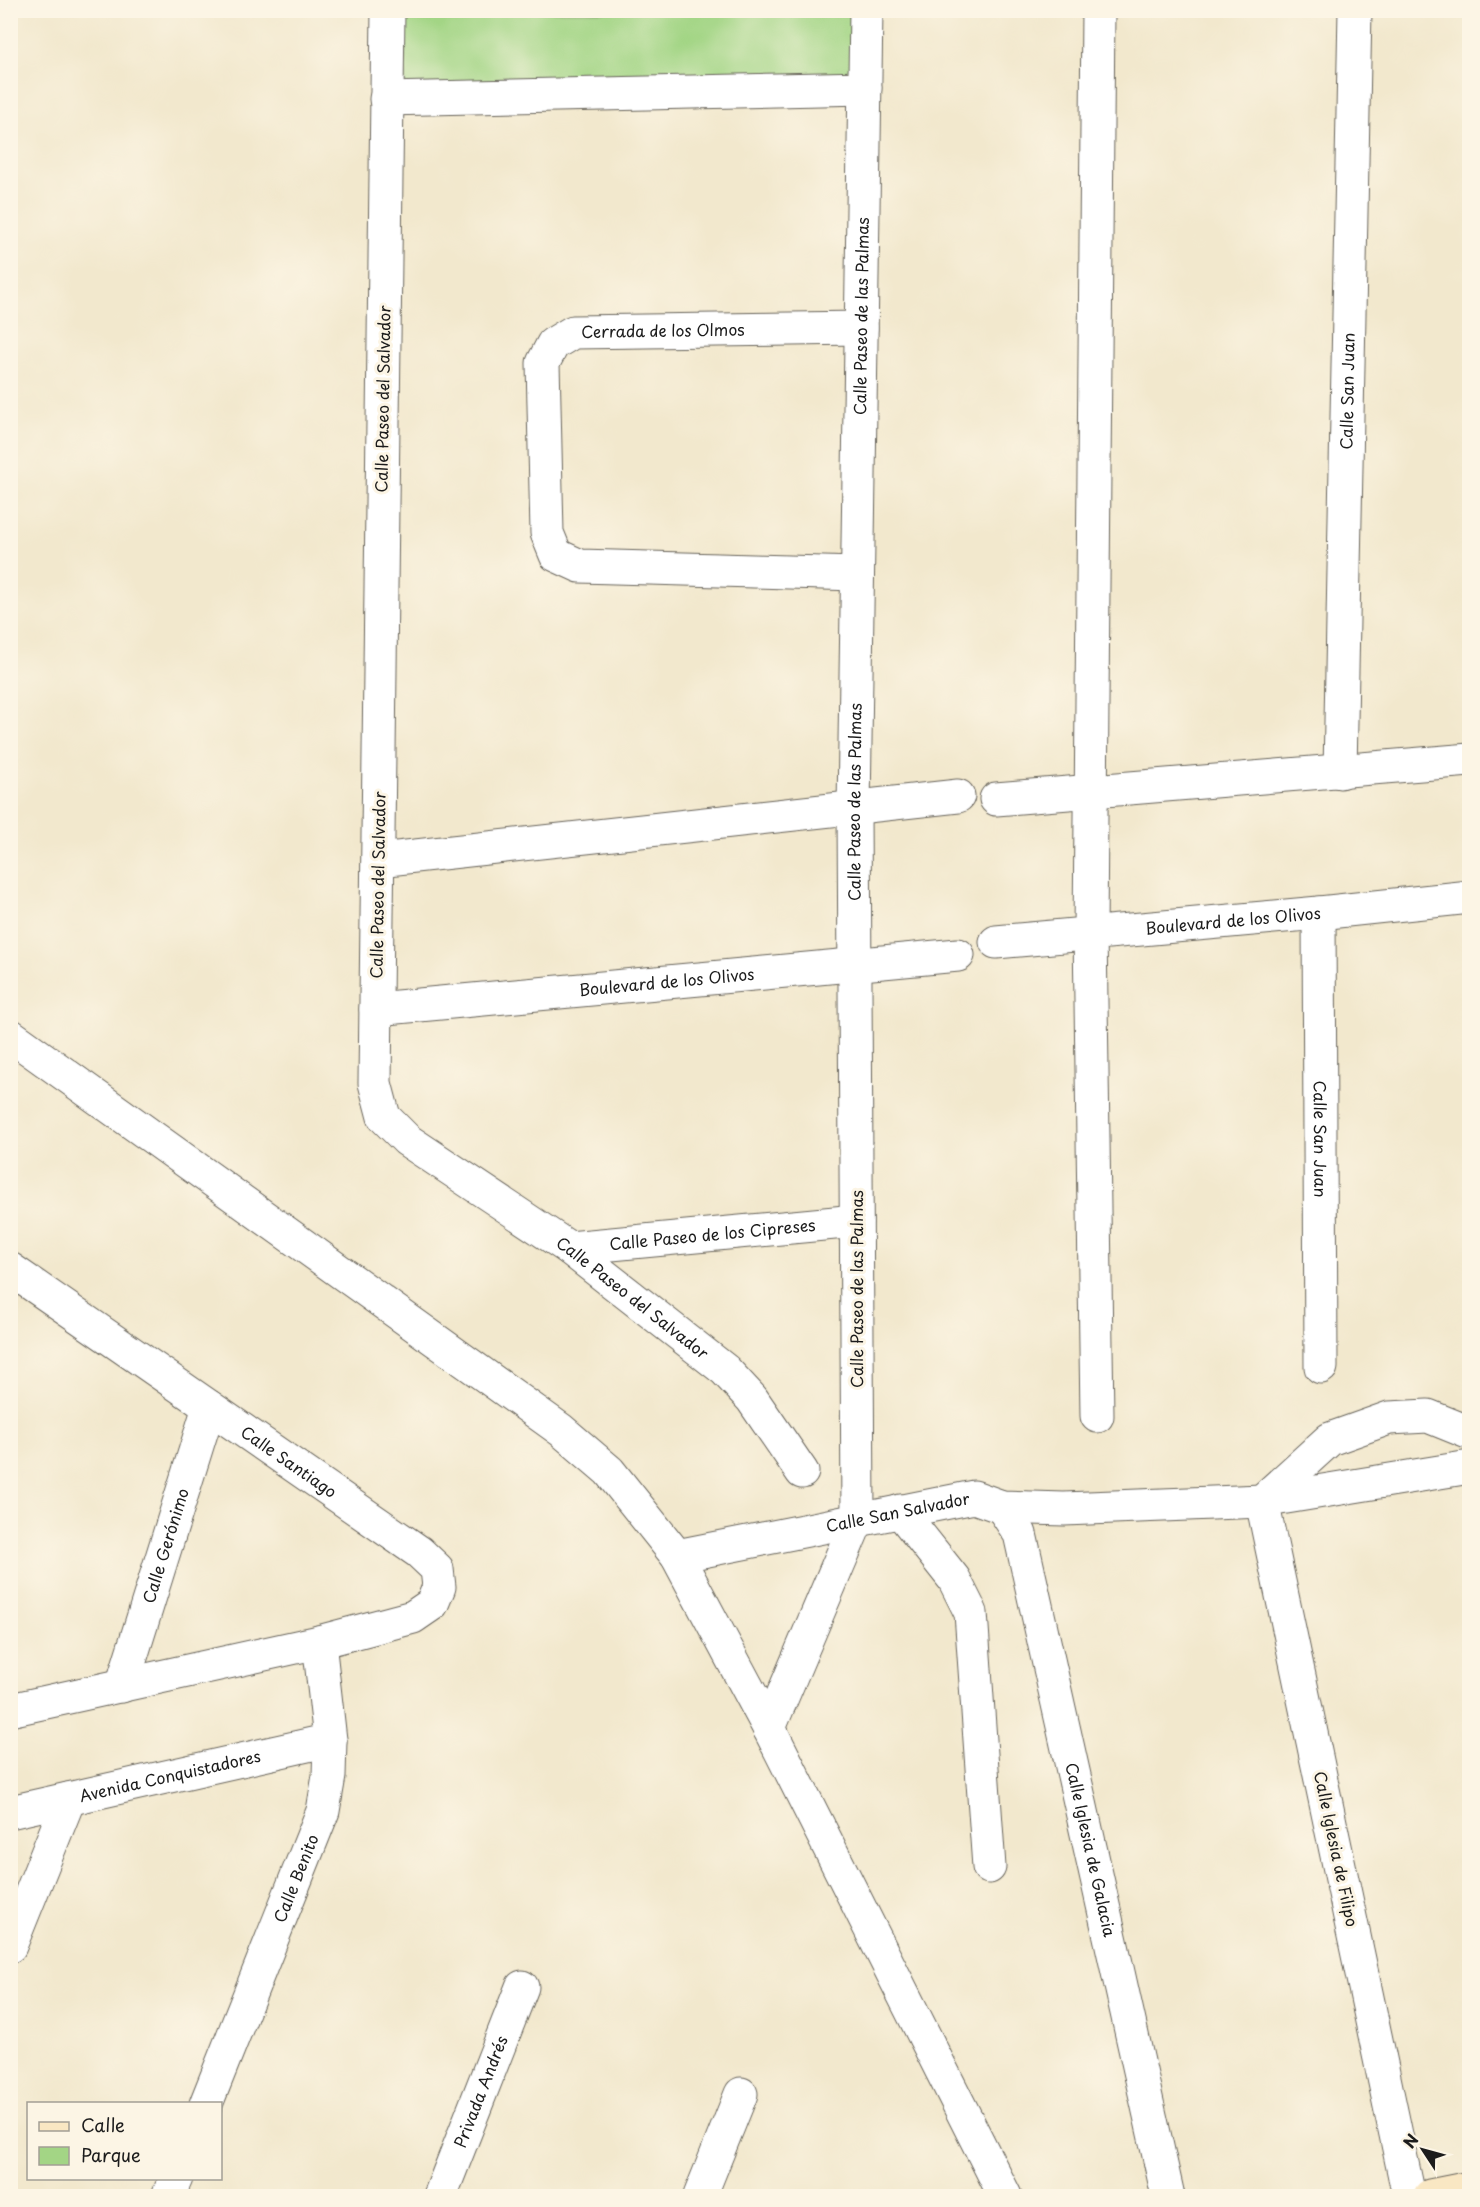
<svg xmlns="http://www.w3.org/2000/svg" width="1480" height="2207" font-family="'Playpen Sans',sans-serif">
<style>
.green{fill:#a3d585;stroke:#607850;stroke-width:1.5}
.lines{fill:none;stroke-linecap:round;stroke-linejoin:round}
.minor-casing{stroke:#67635a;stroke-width:35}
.secondary-casing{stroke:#67635a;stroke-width:35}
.minor{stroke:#fff;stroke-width:33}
.secondary{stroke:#f9e7c3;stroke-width:33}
.labels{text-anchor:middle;stroke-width:6;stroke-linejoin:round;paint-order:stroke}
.street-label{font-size:16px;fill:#1c1c1c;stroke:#fcf5e5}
</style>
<rect width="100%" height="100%" fill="#fcf5e5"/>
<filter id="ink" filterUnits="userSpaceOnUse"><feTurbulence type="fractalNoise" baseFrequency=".0167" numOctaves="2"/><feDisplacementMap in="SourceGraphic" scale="12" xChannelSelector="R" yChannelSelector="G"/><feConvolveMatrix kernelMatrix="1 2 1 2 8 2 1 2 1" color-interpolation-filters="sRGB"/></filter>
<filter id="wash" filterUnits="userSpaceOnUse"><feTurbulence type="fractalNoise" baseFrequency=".008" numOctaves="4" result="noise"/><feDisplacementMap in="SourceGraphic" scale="24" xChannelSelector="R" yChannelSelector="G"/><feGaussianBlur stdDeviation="1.35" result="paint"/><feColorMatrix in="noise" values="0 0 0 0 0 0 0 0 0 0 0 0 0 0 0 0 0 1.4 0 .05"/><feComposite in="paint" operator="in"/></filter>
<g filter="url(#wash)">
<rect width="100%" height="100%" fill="#f2e8cd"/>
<!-- green -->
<path class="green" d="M406 11H863V87L403 96Z"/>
</g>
<g filter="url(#ink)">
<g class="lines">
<!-- minor casing -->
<g class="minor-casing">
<g id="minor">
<path id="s1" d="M388 10 375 1083 384 1117 407 1140 569 1248 725 1370 752 1399 802 1472"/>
<path d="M386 99 865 88"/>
<path id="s2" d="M857 574 580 566 556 555 547 533 543 363 553 344 573 332 861 328"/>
<path id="s3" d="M1340 772 1355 10"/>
<path d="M996 799 1470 760"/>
<path d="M379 860 958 796"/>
<path id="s4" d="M1319 913 1321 1367"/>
<path id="s5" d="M996 942 1319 913 1470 897"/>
<path id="s6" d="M376 1009 958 955"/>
<path d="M10 1035 561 1430 609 1471 677 1556 769 1728 1005 2196"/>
<path id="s7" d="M569 1248 856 1221"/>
<path id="s8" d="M10 1269 419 1552 437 1569 439 1587 432 1604 413 1617 319 1642 10 1710"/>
<path d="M1097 1416 1090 932 1098 10"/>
<path id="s9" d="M1002 1507 1020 1534 1168 2196"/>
<path d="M900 1511 954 1579 971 1613 989 1867"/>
<path id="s10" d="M677 1556 974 1497 1002 1507 1064 1509 1262 1501 1470 1467"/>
<path id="s11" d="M122 1686 209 1407"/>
<path id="s12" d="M769 1728 858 1518 854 809 866 10"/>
<path id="s13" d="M10 1812 330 1740"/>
<path d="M10 1946 69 1799"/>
<path id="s14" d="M206 2104 323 1811 329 1776 330 1740 319 1642"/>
<path d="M168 2196 176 2178"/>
<path id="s15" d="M440 2196 522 1987"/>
<path d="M700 2196 741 2094"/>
<path d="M1409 2196 1262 1501 1330 1439 1389 1418 1428 1416 1470 1433"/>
</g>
</g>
<!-- secondary casing -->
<g class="secondary-casing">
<path id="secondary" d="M1430 2196 1470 2188"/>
</g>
<!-- minor -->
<use href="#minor" class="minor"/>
<!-- secondary -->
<use href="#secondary" class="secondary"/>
</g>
</g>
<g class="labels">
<!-- street labels -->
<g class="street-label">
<text dy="6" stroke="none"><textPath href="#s12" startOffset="1430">Calle Paseo de las Palmas</textPath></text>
<text dy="6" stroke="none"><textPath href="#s2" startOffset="632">Cerrada de los Olmos</textPath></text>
<text dy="6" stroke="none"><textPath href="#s3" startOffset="381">Calle San Juan</textPath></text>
<text transform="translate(383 399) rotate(-89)" y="6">Calle Paseo del Salvador</text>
<text dy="6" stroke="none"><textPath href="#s12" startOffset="944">Calle Paseo de las Palmas</textPath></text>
<text transform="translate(378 885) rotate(-89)" y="6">Calle Paseo del Salvador</text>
<text dy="6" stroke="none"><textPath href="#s5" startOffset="238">Boulevard de los Olivos</textPath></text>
<text dy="6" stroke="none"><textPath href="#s6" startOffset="292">Boulevard de los Olivos</textPath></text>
<text dy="6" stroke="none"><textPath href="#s4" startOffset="226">Calle San Juan</textPath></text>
<text dy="6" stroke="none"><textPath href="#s7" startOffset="144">Calle Paseo de los Cipreses</textPath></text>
<text transform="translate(857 1289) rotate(-90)" y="6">Calle Paseo de las Palmas</text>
<text dy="6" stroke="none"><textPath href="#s1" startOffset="1416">Calle Paseo del Salvador</textPath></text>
<text dy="6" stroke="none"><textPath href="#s8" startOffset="339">Calle Santiago</textPath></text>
<text dy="6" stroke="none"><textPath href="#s10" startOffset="225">Calle San Salvador</textPath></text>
<text dy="6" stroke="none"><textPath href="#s11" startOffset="147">Calle Gerónimo</textPath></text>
<text dy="6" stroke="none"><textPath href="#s13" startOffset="164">Avenida Conquistadores</textPath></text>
<text dy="6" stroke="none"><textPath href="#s9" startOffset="356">Calle Iglesia de Galacia</textPath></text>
<text transform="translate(1336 1849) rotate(78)" y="6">Calle Iglesia de Filipo</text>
<text dy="6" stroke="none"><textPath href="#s14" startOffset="243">Calle Benito</textPath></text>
<text dy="6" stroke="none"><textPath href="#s15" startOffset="112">Privada Andrés</textPath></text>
</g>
</g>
<!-- margin -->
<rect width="1480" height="2207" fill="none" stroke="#fcf5e5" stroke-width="36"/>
<!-- legend -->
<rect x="27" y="2102" width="195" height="78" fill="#fcf5e5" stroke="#a29e95" stroke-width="1.5"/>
<rect x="39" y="2122" width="30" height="9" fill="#f9e7c3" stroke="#a29e95" stroke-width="1.5"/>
<text x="81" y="2132" font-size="18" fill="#1c1c1c">Calle</text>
<rect x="39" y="2147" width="30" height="18" fill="#a3d585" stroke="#a29e95" stroke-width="1.5"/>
<text x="81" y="2162" font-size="18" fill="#1c1c1c">Parque</text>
<!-- north arrow -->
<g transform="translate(1423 2150) rotate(306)" stroke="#fcf5e5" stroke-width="4.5" paint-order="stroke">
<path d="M0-4.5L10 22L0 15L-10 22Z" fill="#1c1c1c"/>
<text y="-9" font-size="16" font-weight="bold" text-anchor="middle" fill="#1c1c1c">N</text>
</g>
</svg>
